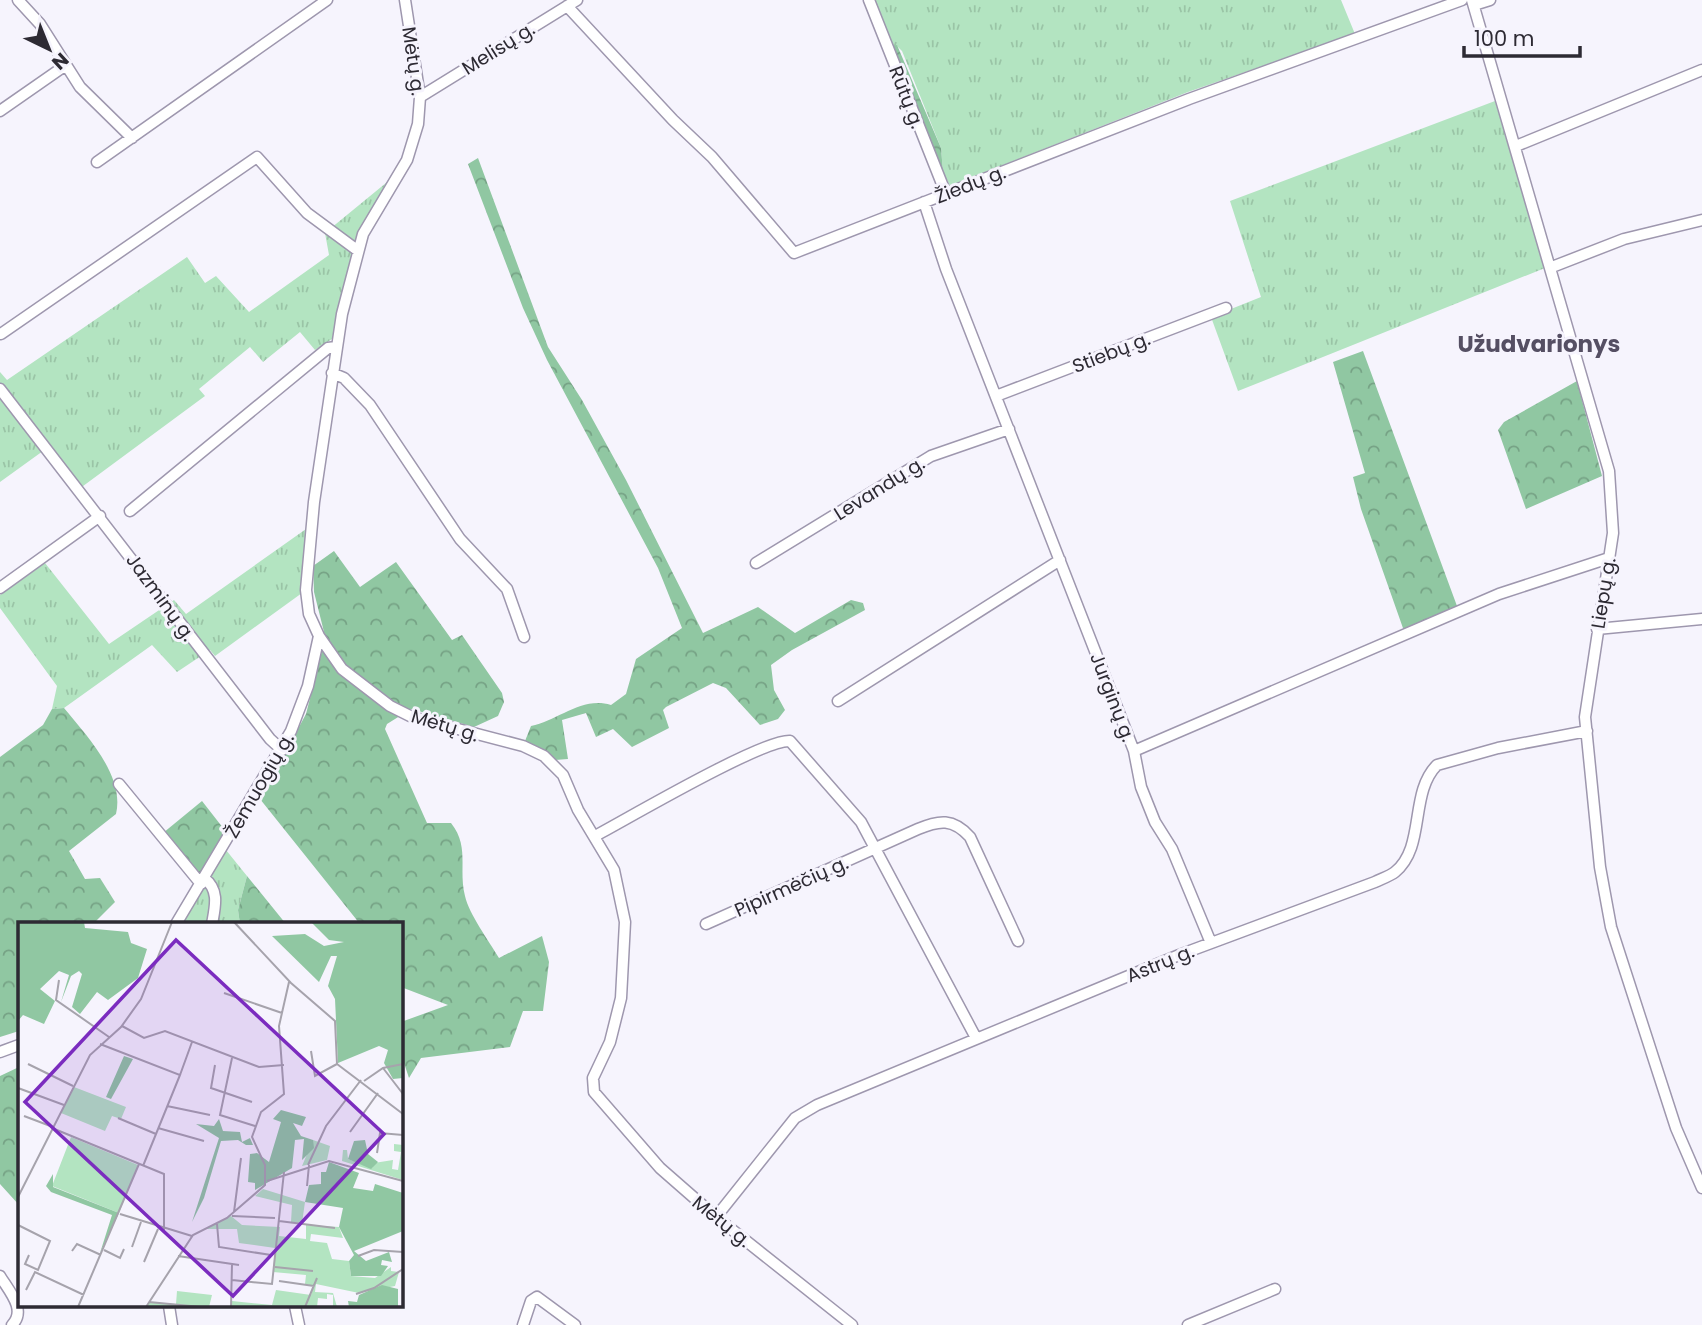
<svg xmlns="http://www.w3.org/2000/svg" width="1702" height="1325" font-family="Poppins,sans-serif">
<style>
.grass{fill:url(#grass-tufts)}
.forest{fill:url(#forest-crowns)}
.lines{fill:none;stroke-linecap:round;stroke-linejoin:round}
.minor-casing{stroke:#9e97ae;stroke-width:13}
.minor{stroke:#fff;stroke-width:10}
.labels{text-anchor:middle;stroke-width:6;stroke-linejoin:round;paint-order:stroke}
.street-label{font-size:19px;fill:#2d2a33;stroke:#f6f4fd}
.quarter-label{font-size:23px;font-weight:bold;fill:#554f63;stroke:#f6f4fd}
.inset-road{fill:none;stroke:#a6a3ac;stroke-width:2}
.view{fill:#7b2cbf;fill-opacity:0.15;stroke:#7b2cbf;stroke-width:3.5}
.inset-edge{fill:none;stroke:#2d2a33;stroke-width:3.5}
</style>
<defs>
<pattern id="grass-tufts" width="24" height="20" patternUnits="userSpaceOnUse" patternTransform="scale(1.75)"><rect width="24" height="20" fill="#b3e4c1"/><path d="M3 7l-1-3M5 7V3M7 7l1-3M15 17l-1-3M17 17v-4M19 17l1-3" fill="none" stroke="#9ac4a6"/></pattern>
<pattern id="forest-crowns" width="20" height="18" patternUnits="userSpaceOnUse" patternTransform="scale(1.75)"><rect width="20" height="18" fill="#90c7a2"/><path d="M2 6a3 3 0 1 1 6 0M12 15a3 3 0 1 1 6 0" fill="none" stroke="#76a285"/></pattern>
</defs>
<rect width="100%" height="100%" fill="#f6f4fd"/>
<!-- grass -->
<path class="grass" d="M874 0H1341L1355 34 1188 92 950 186 943 172 941 148 902 51 897 46H893Z
M1495 101 1545 268 1238 391 1211 317 1261 297 1230 201Z
M392 178 356 237 332 339 315 350 300 332 263 362 250 347 199 389 205 396 75 492 43 451 0 482V372L7 380 187 257 205 283 216 276 249 312 329 255 325 233Z
M306 529 302 593 215 656 210 650 177 672 152 645 64 708 52 709 57 686 0 608V595L45 563 109 644 174 600 186 614Z
M226 850 247 876 238 910 240 924H181Z"/>
<!-- forest -->
<path class="forest" d="M897 45 941 148 943 172H938L893 46Z
M478 158 548 347 582 400 626 480 703 633 758 607 795 633 851 600 863 603 865 610 792 650 771 665 774 690 785 710 778 719 760 725 726 688 713 683 666 707 663 710 669 728 632 747 613 729 596 737 586 713 562 720 568 759 555 760 525 741 531 726C558 721 581 696 611 705L626 694 636 659 682 628 658 568 547 360 523 308 468 164Z
M1363 351 1457 606 1404 631 1361 509 1353 477 1365 473 1333 362Z
M1577 381 1602 476 1526 509 1498 430 1504 422Z
M334 551 360 587 396 562 452 640 462 635 502 693 504 702 498 716 474 727 411 709 387 724 385 729 427 823H451C470 847 458 869 465 896 469 914 489 941 499 958L542 936 549 962 543 1011H523L510 1047 421 1058 409 1078 401 1054V1022L448 1005 401 987V924H360L260 799 306 714 322 651 324 632 314 592 313 566Z
M64 708C87 736 125 776 116 814L69 851 85 879 100 878 115 902 93 924H19V1031L0 1037V757L43 725 52 709Z
M202 801 227 833 199 877 163 833Z
M247 876 286 924H240L238 910Z
M19 1067V1205L0 1184V1076Z"/>
<g class="lines">
<!-- minor casing -->
<g class="minor-casing">
<path id="minor" d="M18 0 40 24 80 87 132 138
M405 0 420 97 418 124 407 160 363 234 342 314 314 502 306 590 309 614 319 636 342 669 390 706 412 717 523 746 544 756 563 775 578 810 614 870 625 922 621 998 610 1042 593 1078 594 1092 660 1168 716 1217 852 1325
M869 0 946 194
M1472 0 1609 471 1613 533 1585 717 1600 867 1611 927 1676 1128 1702 1188
M1474 5 1490 0
M567 6 673 120 712 157 794 253 1189 99 1462 0
M420 97 577 0
M0 111 66 65
M1516 146 1702 70
M97 162 327 0
M924 202 946 269 1134 751 1499 594 1609 558
M1552 267 1624 239 1702 220
M1 334 257 157 307 213 357 250
M332 373 344 378 370 405 460 539 507 589 524 637
M0 389 270 739 282 750
M996 396 1226 308
M130 511 328 348 336 347
M756 563 931 456 1009 429
M0 588 100 516
M1597 629 1702 619
M838 701 1060 560
M1134 751 1141 787 1155 822 1172 849 1211 943
M119 784 201 884
M595 836C627 819 763 739 790 741L861 822 976 1038
M204 878C220 890 215 907 212 924
M176 924 291 731 308 686 319 636
M706 924 918 829C939 820 953 818 970 837L1018 941
M0 1052 19 1045
M716 1217 795 1118 817 1105 1179 955 1375 882C1381 879 1390 876 1395 872 1426 847 1409 793 1437 765L1498 748 1587 731
M0 1276C9 1291 27 1310 12 1325
M169 1306 172 1325
M295 1306 299 1325
M523 1325 531 1301 537 1297 575 1325
M1188 1325 1275 1289"/>
</g>
<!-- minor -->
<use href="#minor" class="minor"/>
</g>
<g class="labels">
<!-- street labels -->
<g class="street-label">
<text transform="translate(498 48) rotate(-32)" y="7">Melisų g.</text>
<text transform="translate(414 61) rotate(82)" y="7">Mėtų g.</text>
<text transform="translate(907 97) rotate(69)" y="7">Rūtų g.</text>
<text transform="translate(970 184) rotate(-21)" y="7">Žiedų g.</text>
<text transform="translate(1111 352) rotate(-21)" y="7">Stiebų g.</text>
<text transform="translate(879 488) rotate(-32)" y="7">Levandų g.</text>
<text transform="translate(1603 593) rotate(-81)" y="7">Liepų g.</text>
<text transform="translate(161 597) rotate(54)" y="7">Jazminų g.</text>
<text transform="translate(1113 697) rotate(69)" y="7">Jurginų g.</text>
<text transform="translate(445 725) rotate(17)" y="7">Mėtų g.</text>
<text transform="translate(259 785) rotate(-60)" y="7">Žemuogių g.</text>
<text transform="translate(791 886) rotate(-24)" y="7">Pipirmėčių g.</text>
<text transform="translate(1160 963) rotate(-22)" y="7">Astrų g.</text>
<text transform="translate(722 1221) rotate(39)" y="7">Mėtų g.</text>
</g>
<!-- quarter labels -->
<g class="quarter-label">
<text x="1539" y="352">Užudvarionys</text>
</g>
</g>
<!-- overview -->
<g transform="translate(18 922)">
<rect width="385" height="385" fill="#f6f4fd"/>
<path d="M56 165 108 185 103 197 94 194 87 209 43 191ZM53 215 120 243 101 291 34 264ZM295 218 312 224 309 238 284 244ZM376 222 385 223V258L324 239 325 228H329L330 237 354 246 356 241 375 238 374 247 380 248 383 230 376 229ZM245 267 287 280 284 301 273 300 274 283 237 274ZM213 294 224 303 262 305 261 314 288 317V303L321 305 325 316 293 312 292 319 309 321 314 337 331 339 333 354 357 356 373 345V349L381 350 377 364 341 371 298 362 297 370 315 371 319 385H315V373L309 372V377L300 376 299 385H214V379L254 383 258 368 293 373 296 364 287 362 288 353 255 350 257 326 221 321 219 307H187ZM159 369 194 373 191 385H129L132 380 158 382Z" fill="#b3e4c1"/>
<path d="M0 0H66L67 6 110 10 113 21 129 27 120 56 90 78 79 70 62 92 54 85 64 52 61 49 53 54 43 80 51 53 41 49 22 67 37 79 26 102 5 93 0 99ZM293 0H385V156L375 157 366 141 370 128 361 124 320 141 317 77 310 64 319 34H313L301 60 254 14 287 12 306 24 326 20 311 18ZM106 134 115 137 93 177 88 175ZM263 188 288 195 284 204 275 201 283 214 295 218 296 226 284 238 286 217 277 218 274 246 237 268V261L230 260 232 232 239 231 251 240 263 200 255 197ZM201 197 205 209 222 210 224 220 232 216 235 223H228L220 218 203 219 186 276 174 300 201 216 178 202 196 204ZM347 218 350 232 360 240 353 247 330 237 336 219ZM311 240 341 251 335 266 355 269 357 262 385 271V309L336 329 348 339 371 330 374 340 364 338 363 343 370 344 363 354H333L331 339 336 333 321 305 325 286 287 280 291 263 303 262V250H308ZM35 252V265L101 291 82 331 94 293 33 270 28 264ZM364 363 380 367V385H331L330 379 339 380 341 373Z" fill="#90c7a2"/>
<path class="inset-road" d="M216 0 273 61 317 99 319 142M41 58 38 78 91 115M206 71 264 91M104 104 126 116 147 109 241 145 266 143M82 122 162 153 125 244M293 129 297 154 319 142M214 136 202 193 237 204M10 142 55 164M319 142 385 192M197 143 193 166 234 180M365 146 385 172M162 153 174 120M346 159 365 146 385 142M0 166 46 183M149 184 192 193M6 194 35 205M100 196 138 212M34 206 146 252V308M140 206 186 219M332 210 360 171M359 231 362 211 385 213M290 243 308 204 343 158M249 259 311 239 385 259M289 264 291 243M0 275 72 133 103 105 123 77 154 0M216 290 223 236M102 292 174 314M214 294 257 296M261 299 317 306M199 302 201 325 253 333M0 303 32 319 20 348 7 342 11 333M114 325 123 300M86 328 102 336 106 327M54 329 59 322 83 333M160 334 221 343M340 334 356 328 385 330M126 340 140 307M257 345 295 349M214 358 254 362 266 250M261 359 296 364M8 368 17 350 66 373M338 372 356 366 385 347M131 380 183 385M60 385 121 242M128 385 175 313 209 296 247 263V243L234 215 243 190 266 172 261 104 271 60M213 385 214 342M287 385 299 356"/>
<path class="view" d="M158 18 366 212 215 374 7 180Z"/>
<rect width="385" height="385" class="inset-edge"/>
</g>
<!-- north arrow -->
<g transform="translate(49 49) rotate(137)" stroke="#f6f4fd" stroke-width="5" paint-order="stroke">
<path d="M0-5L12 26L0 18L-12 26Z" fill="#2d2a33"/>
<text y="-10" font-size="19" font-weight="bold" text-anchor="middle" fill="#2d2a33">N</text>
</g>
<!-- scale -->
<path d="M1464 46v10h116v-10" fill="none" stroke="#2d2a33" stroke-width="3.5"/>
<text x="1474" y="46" font-size="21" fill="#2d2a33" stroke="#f6f4fd" stroke-width="5" paint-order="stroke">100 m</text>
</svg>
